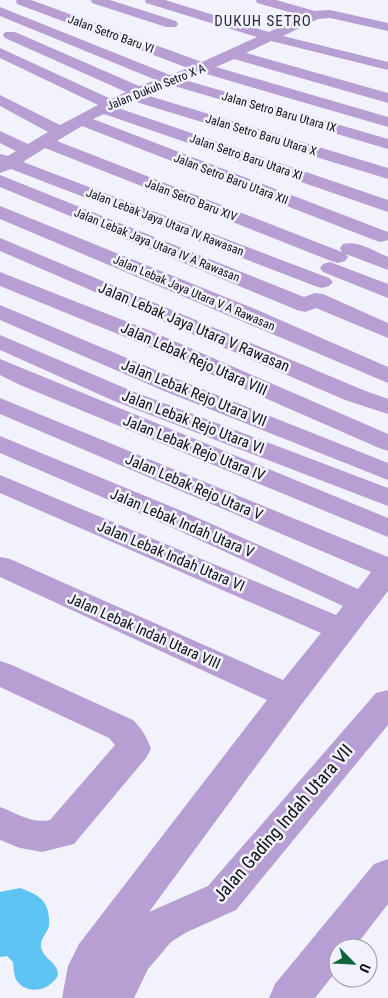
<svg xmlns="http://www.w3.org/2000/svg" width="388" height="998" font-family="'Roboto Condensed',sans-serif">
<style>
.water{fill:#5dc4f3}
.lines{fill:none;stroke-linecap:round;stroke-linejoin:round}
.minor{fill:#b89fd3;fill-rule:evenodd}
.labels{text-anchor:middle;stroke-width:5;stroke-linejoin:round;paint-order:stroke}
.far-street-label{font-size:12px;fill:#101116;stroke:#f1f2fc}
.far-quarter-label{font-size:15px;letter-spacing:1px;fill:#2b2c39;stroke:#f1f2fc}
.street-label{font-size:15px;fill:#101116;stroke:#f1f2fc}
.near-street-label{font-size:18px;fill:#101116;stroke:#f1f2fc}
</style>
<rect width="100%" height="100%" fill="#f1f2fc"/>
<!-- water -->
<path class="water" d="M20 888C36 894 48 899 49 918 49 922 50 925 48 929 45 935 40 940 41 947 43 959 58 962 58 975 51 990 28 996 17 981 13 975 14 968 13 962L7 956 0 957V892Z"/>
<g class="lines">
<!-- minor -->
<path class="minor" d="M16 0H31L202 62 257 37 146 3 145 0H165L269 32 303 16 257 3 256 0H276L315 11 330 10 388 23V31L330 18 318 19 283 36 388 62V70L271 41 246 53 388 93V103L234 59 216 67 388 117V127L203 73 185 80 388 139V149L171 85 146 95 388 168V179L133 101 118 108 388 200V212L104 114 93 119 388 232V240L381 242 374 240 82 126 57 141 342 252 340 248 343 244C358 240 374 251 388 257V270L346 254 348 257 345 261 338 263 331 261 45 148 23 162 329 278 333 282 329 286 322 288 315 286 11 169 0 173V154L8 156 16 151 0 143V131L28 144 48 132 0 106V95L60 125 98 105 0 58V48L111 99 126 92 5 38 3 35 5 32H15L139 86 156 80 0 16V7L170 75 188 68 17 4Z
M91 0H110L176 21 178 24 176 27H166L92 3Z
M0 175 304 297 315 293 323 294 388 323V338L316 308 305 312 297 310 0 187Z
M0 206 255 309 388 367V383L0 219Z
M0 238 363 390 388 399V414L345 400 0 251Z
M330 262 388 284V298L323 272 320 268 323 264Z
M0 272 151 331 388 434V451L379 448 135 341 0 286Z
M0 305 182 381 388 463V480L164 391 0 320Z
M0 335 132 391 388 488V506L114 401 0 350Z
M0 359 388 518V537L20 385 0 375Z
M0 398 388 557V591L301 705 149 912 208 886 376 693 388 690V725L236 910 187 932 171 942 148 969 134 998H62L68 966 79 944 267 700 0 577V557L10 559 283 680 321 633 0 493V475L336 615 343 606 169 526 0 453V436L189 514 358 589 371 572 0 414Z
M0 661 12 665 133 720C142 729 147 737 151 749L146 758 74 844 42 852 20 848 0 840V807C17 813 31 824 50 820L115 745 109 738 0 687Z
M388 859V904L354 948H338V969L315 998H269L275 984 374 864Z"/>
</g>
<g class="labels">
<!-- far-street labels -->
<g class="far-street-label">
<text transform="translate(111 34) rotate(20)" y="4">Jalan Setro Baru VI</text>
<text transform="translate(156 87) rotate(-22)" y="4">Jalan Dukuh Setro X A</text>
<text transform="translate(279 112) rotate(16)" y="4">Jalan Setro Baru Utara IX</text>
<text transform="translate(261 135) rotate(17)" y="4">Jalan Setro Baru Utara X</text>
<text transform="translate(246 157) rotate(19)" y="4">Jalan Setro Baru Utara XI</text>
<text transform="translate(231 179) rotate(21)" y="4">Jalan Setro Baru Utara XII</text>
<text transform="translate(191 200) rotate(21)" y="4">Jalan Setro Baru XIV</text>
<text transform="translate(165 222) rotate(21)" y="4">Jalan Lebak Jaya Utara IV Rawasan</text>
<text transform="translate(157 245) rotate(22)" y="4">Jalan Lebak Jaya Utara IV A Rawasan</text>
<text transform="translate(194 293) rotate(23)" y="4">Jalan Lebak Jaya Utara V A Rawasan</text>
</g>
<!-- far-quarter labels -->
<g class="far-quarter-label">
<text x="263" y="26">DUKUH SETRO</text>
</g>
<!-- street labels -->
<g class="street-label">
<text transform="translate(194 327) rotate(23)" y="5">Jalan Lebak Jaya Utara V Rawasan</text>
<text transform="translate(194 359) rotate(24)" y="5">Jalan Lebak Rejo Utara VIII</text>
<text transform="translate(194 393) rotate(22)" y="5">Jalan Lebak Rejo Utara VII</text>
<text transform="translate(193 422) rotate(21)" y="5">Jalan Lebak Rejo Utara VI</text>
<text transform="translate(194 448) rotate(22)" y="5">Jalan Lebak Rejo Utara IV</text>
<text transform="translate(194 487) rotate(23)" y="5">Jalan Lebak Rejo Utara V</text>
<text transform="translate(182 523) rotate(23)" y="5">Jalan Lebak Indah Utara V</text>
<text transform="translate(171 556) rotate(23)" y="5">Jalan Lebak Indah Utara VI</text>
<text transform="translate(144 631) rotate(24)" y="5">Jalan Lebak Indah Utara VIII</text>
</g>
<!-- near-street labels -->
<g class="near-street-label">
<text transform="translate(283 823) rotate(-49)" y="6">Jalan Gading Indah Utara VII</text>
</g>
</g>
<!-- north arrow -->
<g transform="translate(353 963) rotate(114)"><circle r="24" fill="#f1f2fc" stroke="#9798a0"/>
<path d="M0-4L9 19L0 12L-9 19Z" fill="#0e673a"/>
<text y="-8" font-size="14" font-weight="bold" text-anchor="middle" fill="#101116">U</text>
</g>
</svg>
